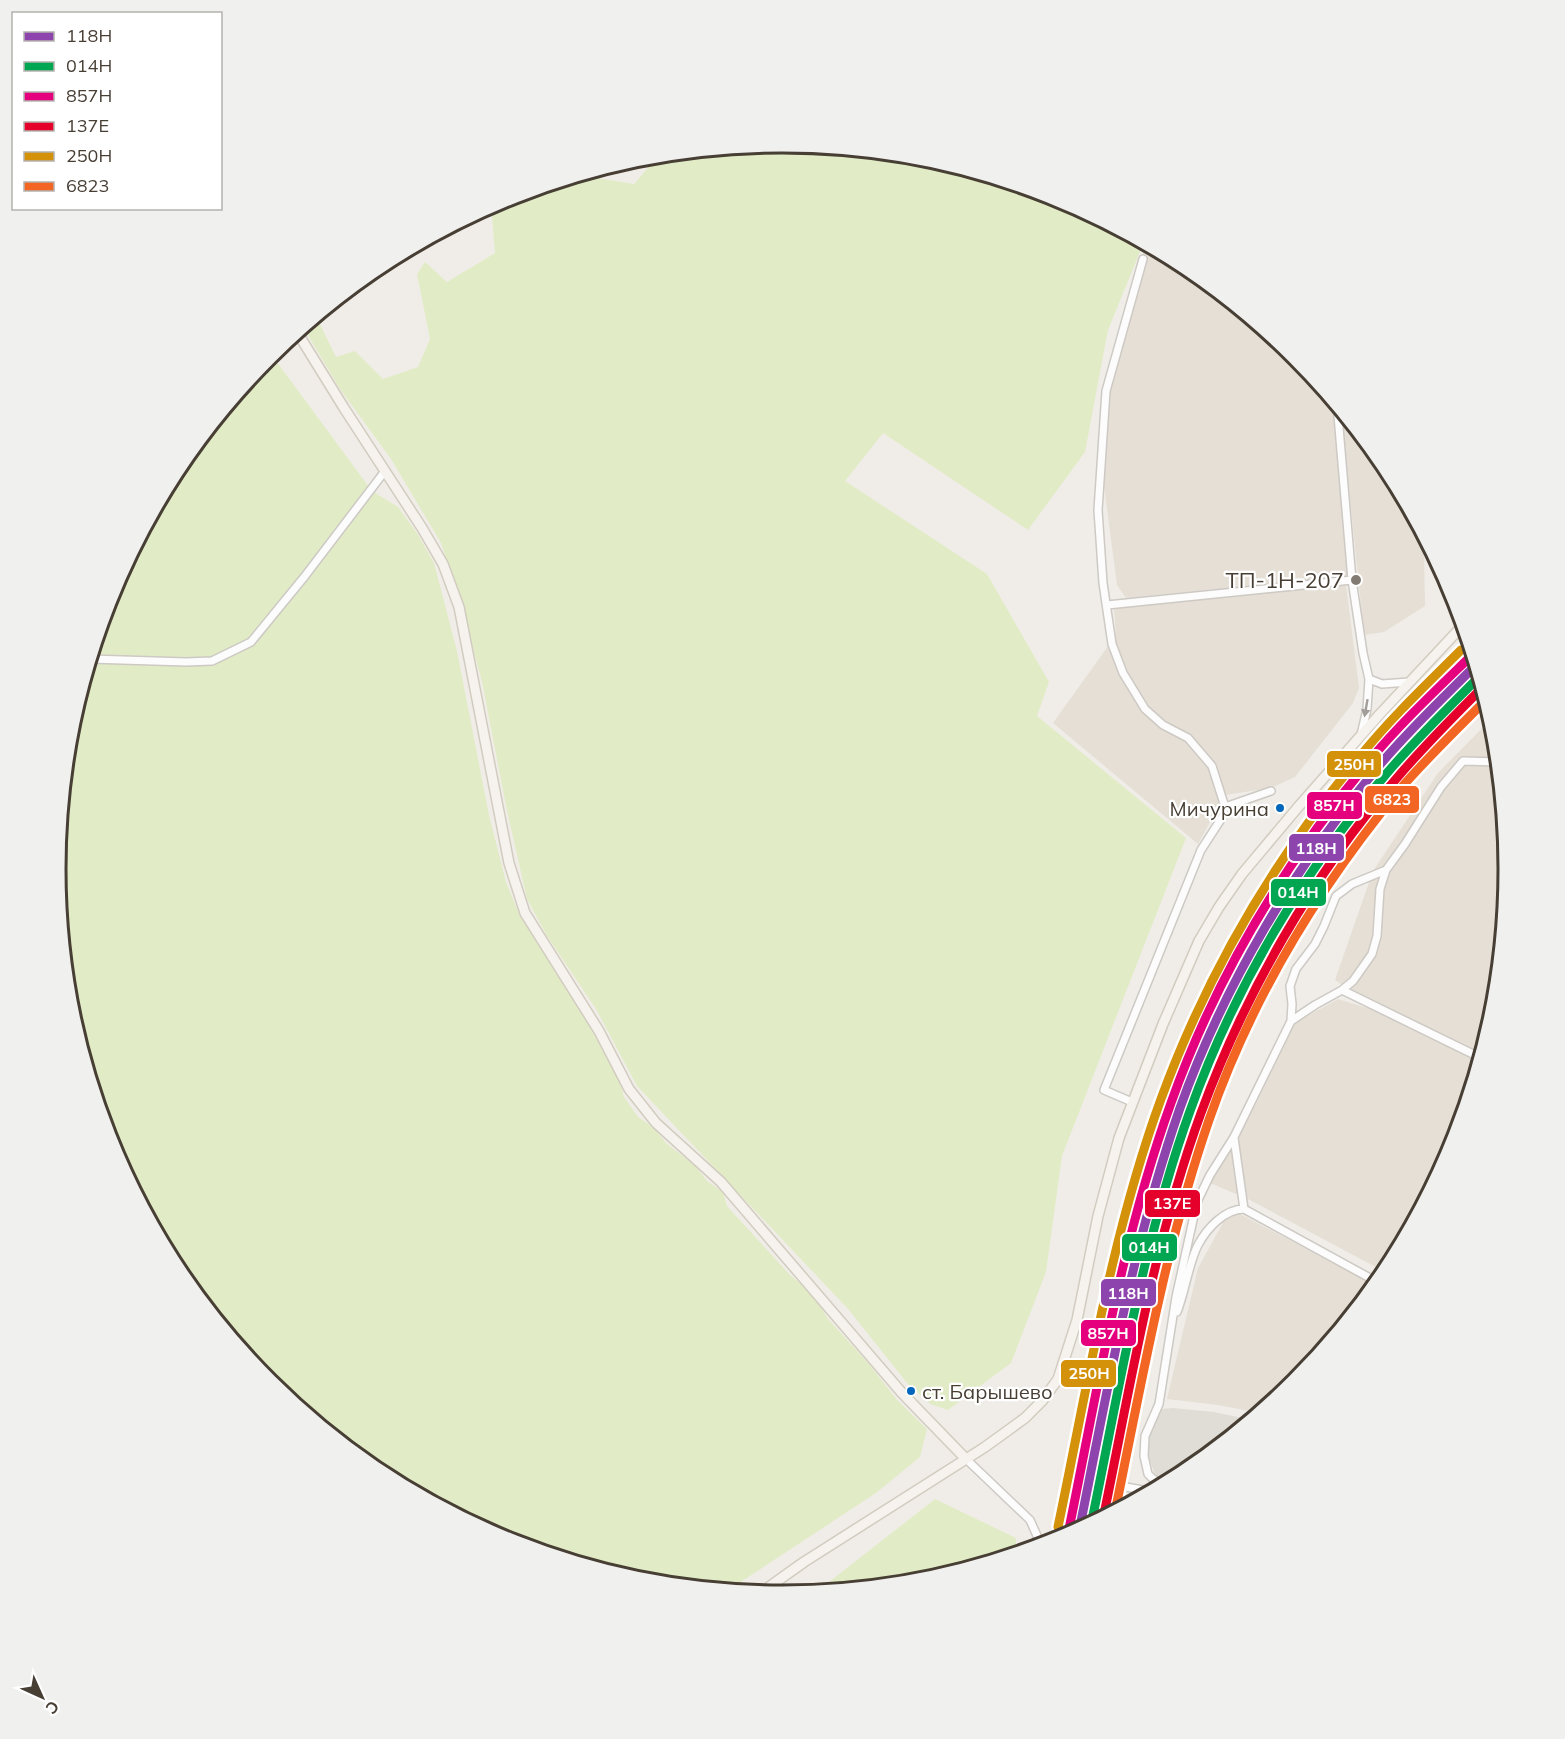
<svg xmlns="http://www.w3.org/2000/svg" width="1565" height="1739" font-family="Mulish,sans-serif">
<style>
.residential{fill:#e5dfd5}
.industrial{fill:#e0dcd6}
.green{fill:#e1ecc6}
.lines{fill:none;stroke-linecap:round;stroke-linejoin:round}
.street-casing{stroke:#cdc9c4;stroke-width:10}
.secondary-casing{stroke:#d2ccc0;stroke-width:12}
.street{stroke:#fdfcfc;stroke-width:7}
.secondary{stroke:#f6f3ee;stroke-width:9}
.rail-1-casing{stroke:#fff;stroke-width:14}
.rail-2-casing{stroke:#fff;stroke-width:14}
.rail-3-casing{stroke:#fff;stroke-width:14}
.rail-4-casing{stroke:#fff;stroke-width:14}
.rail-5-casing{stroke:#fff;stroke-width:14}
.rail-6-casing{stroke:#fff;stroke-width:14}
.rail-1{stroke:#8e44ad;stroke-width:9}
.rail-2{stroke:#00a651;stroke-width:9}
.rail-3{stroke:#e5007d;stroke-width:9}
.rail-4{stroke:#e4002b;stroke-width:9}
.rail-5{stroke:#d4910a;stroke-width:9}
.rail-6{stroke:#f26522;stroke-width:9}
.oneway{fill:#a29d98}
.poi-dot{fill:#827b73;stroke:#fff;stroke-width:2}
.bus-dot{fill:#0065bd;stroke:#fff;stroke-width:2}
.labels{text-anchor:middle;stroke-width:4.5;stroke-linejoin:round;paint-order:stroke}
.bus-label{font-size:20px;fill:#473e34;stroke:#fff;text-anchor:end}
.poi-label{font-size:22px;fill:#473e34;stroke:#fff;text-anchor:end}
.rim{fill:none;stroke:#473e34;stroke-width:3}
.line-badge{stroke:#fff;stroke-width:2}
.badge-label{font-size:16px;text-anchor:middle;font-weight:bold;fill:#fff}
</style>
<rect width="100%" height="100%" fill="#f0ede8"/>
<!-- residential -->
<path class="residential" d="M1146 244 1187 265 1297 356 1332 399 1349 576 1126 598 1117 585 1101 463 1115 342Z
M1341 410 1387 466 1429 543 1424 547 1425 606 1384 632 1364 635Z
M1346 585 1359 688 1353 703 1295 777 1271 788 1225 795 1198 844 1053 723 1116 635 1114 608Z
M1492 718 1496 728 1509 870 1495 1012 1483 1054 1382 1005 1358 996 1335 980 1373 871 1438 773Z
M1338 999 1380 1012 1480 1062 1454 1148 1387 1273 1250 1200 1210 1183 1256 1104 1295 1023Z
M1230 1210 1242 1215 1376 1286 1296 1384 1260 1413 1218 1405 1167 1399 1198 1268Z"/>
<!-- industrial -->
<path class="industrial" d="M1173 1408 1214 1412 1252 1420 1186 1474 1171 1482 1157 1480 1148 1455 1150 1431 1162 1409Z"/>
<!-- green -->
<path class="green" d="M783 143 925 157 1061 198 1144 242 1108 330 1085 452 1028 530 883 433 845 481 987 574 1049 682 1037 716 1186 838 1062 1156 1046 1272 1011 1363 948 1410 930 1404 907 1383 849 1310 637 1086 596 1009 547 936 527 899 507 811 482 682 463 609 441 543 391 459 340 389 303 327 316 316 336 357 355 351 383 379 418 367 430 339 417 274 425 262 447 282 495 253 491 205 505 198 579 175 634 184 659 155Z
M271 354 372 491 398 507 417 533 434 563 457 651 489 815 506 882 520 916 545 953 585 1019 620 1081 624 1097 638 1117 654 1128 666 1143 695 1166 707 1181 723 1192 727 1206 790 1275 814 1295 828 1319 868 1363 898 1401 927 1429 920 1457 876 1493 727 1591 640 1582 504 1541 378 1474 268 1383 178 1273 111 1147 69 1011 56 869 70 727 111 591 178 465Z
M935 1499 1016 1538V1555L924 1583 815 1593Z"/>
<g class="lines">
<!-- street casing -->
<g class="street-casing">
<path id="street" d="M1143 259 1106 391 1098 510 1103 583 1112 644 1123 673 1145 709 1163 725 1188 738 1212 766 1225 807 1271 791
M1337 404 1352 580 1363 653 1369 679 1367 709 1361 735
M1107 605 1352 580
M90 659 186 662 212 661 251 642 305 576 385 471
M1369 679 1382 684 1409 682
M1342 990 1481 1058
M1291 1021 1292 1004 1290 986 1296 969 1315 944 1324 926 1336 896 1352 884 1386 870
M1132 1102 1104 1090 1201 850 1223 816 1225 807
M1234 1138 1244 1209
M1177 1312C1185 1292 1189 1262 1198 1245 1207 1228 1225 1209 1244 1209L1379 1283
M965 1458 1030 1520 1038 1538 1039 1548
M1110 1484 1153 1492
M1165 1485 1153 1479 1148 1474 1144 1456 1145 1436 1159 1404 1176 1297 1197 1202 1210 1175 1234 1137 1291 1021 1315 1005 1342 990 1353 981 1372 954 1377 936 1380 889 1386 870 1405 844 1441 787 1463 761 1499 762"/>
</g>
<!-- secondary casing -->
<g class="secondary-casing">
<path id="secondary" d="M297 332 344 408 422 528 443 564 459 607 509 863 525 913 599 1031 629 1089 656 1123 721 1182 902 1393 965 1458
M759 1594 804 1562 985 1447 1025 1418 1042 1401 1058 1379 1077 1320 1098 1216 1119 1138 1163 1024 1199 941 1219 907 1242 874 1299 806 1379 715 1464 624"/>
</g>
<!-- street -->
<use href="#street" class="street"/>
<!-- secondary -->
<use href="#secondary" class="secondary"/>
<!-- rail-1 casing -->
<g class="rail-1-casing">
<path id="rail-1" d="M1079 1531C1108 1389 1132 1245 1180 1108 1224 985 1294 868 1378 767 1408 731 1443 698 1476 665"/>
</g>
<!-- rail-2 casing -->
<g class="rail-2-casing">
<path id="rail-2" d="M1091 1525C1120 1386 1142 1244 1190 1111 1234 988 1303 872 1387 773 1416 739 1448 708 1480 676"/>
</g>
<!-- rail-3 casing -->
<g class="rail-3-casing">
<path id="rail-3" d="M1069 1529C1098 1387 1121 1241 1171 1103 1215 979 1285 862 1370 760 1400 724 1435 691 1469 658"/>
</g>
<!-- rail-4 casing -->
<g class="rail-4-casing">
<path id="rail-4" d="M1103 1519C1131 1383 1153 1244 1201 1113 1245 993 1312 876 1396 779 1423 747 1453 717 1483 687"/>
</g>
<!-- rail-5 casing -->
<g class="rail-5-casing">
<path id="rail-5" d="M1058 1527C1088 1384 1111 1236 1161 1099 1207 974 1276 856 1362 754 1392 717 1427 684 1461 650"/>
</g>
<!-- rail-6 casing -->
<g class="rail-6-casing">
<path id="rail-6" d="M1115 1512C1142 1380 1165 1247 1209 1120 1251 999 1320 886 1401 788 1428 757 1458 728 1487 699"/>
</g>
<!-- rail-1 -->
<use href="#rail-1" class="rail-1"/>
<!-- rail-2 -->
<use href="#rail-2" class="rail-2"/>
<!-- rail-3 -->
<use href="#rail-3" class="rail-3"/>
<!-- rail-4 -->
<use href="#rail-4" class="rail-4"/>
<!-- rail-5 -->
<use href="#rail-5" class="rail-5"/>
<!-- rail-6 -->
<use href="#rail-6" class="rail-6"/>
</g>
<!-- one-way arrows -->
<defs><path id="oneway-solid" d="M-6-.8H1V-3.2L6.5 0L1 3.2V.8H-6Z" transform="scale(1.5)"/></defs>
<use class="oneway" href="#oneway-solid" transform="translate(1366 708) rotate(100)"/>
<!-- markers -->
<circle class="poi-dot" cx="1356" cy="580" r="6"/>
<g class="bus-dot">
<circle cx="1280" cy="808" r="5"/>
<circle cx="911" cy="1391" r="5"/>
</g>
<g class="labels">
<!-- bus labels -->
<g class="bus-label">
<text x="1269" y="816">Мичурина</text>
<text x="922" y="1399" text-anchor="start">ст. Барышево</text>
</g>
<!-- poi labels -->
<g class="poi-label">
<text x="1344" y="588">ТП-1Н-207</text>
</g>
</g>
<!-- crop -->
<path d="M0 0H1565V1739H0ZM66 869a716 716 0 1 1 1432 0a716 716 0 1 1-1432 0Z" fill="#f0f0ef" fill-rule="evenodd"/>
<path class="rim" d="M66 869a716 716 0 1 1 1432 0a716 716 0 1 1-1432 0Z"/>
<g class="line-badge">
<rect x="1326" y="750" width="56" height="28" rx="6" fill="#d4910a"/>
<rect x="1364" y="785" width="56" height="29" rx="6" fill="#f26522"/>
<rect x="1306" y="791" width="57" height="29" rx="6" fill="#e5007d"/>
<rect x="1288" y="833" width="57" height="29" rx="6" fill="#8e44ad"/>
<rect x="1270" y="878" width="57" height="29" rx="6" fill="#00a651"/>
<rect x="1144" y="1189" width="57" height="29" rx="6" fill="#e4002b"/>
<rect x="1121" y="1233" width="57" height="29" rx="6" fill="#00a651"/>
<rect x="1100" y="1278" width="57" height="29" rx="6" fill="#8e44ad"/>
<rect x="1080" y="1319" width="57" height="28" rx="6" fill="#e5007d"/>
<rect x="1060" y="1359" width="57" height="29" rx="6" fill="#d4910a"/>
</g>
<g class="badge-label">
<text x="1354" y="770">250Н</text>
<text x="1392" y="805">6823</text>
<text x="1334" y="811">857Н</text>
<text x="1316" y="854">118Н</text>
<text x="1298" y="898">014Н</text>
<text x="1172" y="1209">137Е</text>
<text x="1149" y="1253">014Н</text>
<text x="1128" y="1299">118Н</text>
<text x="1108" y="1339">857Н</text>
<text x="1089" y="1379">250Н</text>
</g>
<!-- legend -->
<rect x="12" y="12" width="210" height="198" fill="#ffffff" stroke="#b5b2ae" stroke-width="1.5"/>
<rect x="24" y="32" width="30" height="9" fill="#8e44ad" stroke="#b5b2ae" stroke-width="1.5"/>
<text x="66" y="42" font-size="18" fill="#473e34">118Н</text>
<rect x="24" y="62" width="30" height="9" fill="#00a651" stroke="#b5b2ae" stroke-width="1.5"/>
<text x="66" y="72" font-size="18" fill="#473e34">014Н</text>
<rect x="24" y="92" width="30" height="9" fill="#e5007d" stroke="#b5b2ae" stroke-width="1.5"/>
<text x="66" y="102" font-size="18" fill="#473e34">857Н</text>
<rect x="24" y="122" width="30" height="9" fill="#e4002b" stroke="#b5b2ae" stroke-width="1.5"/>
<text x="66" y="132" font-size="18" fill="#473e34">137Е</text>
<rect x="24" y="152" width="30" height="9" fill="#d4910a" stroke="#b5b2ae" stroke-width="1.5"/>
<text x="66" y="162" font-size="18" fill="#473e34">250Н</text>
<rect x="24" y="182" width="30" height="9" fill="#f26522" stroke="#b5b2ae" stroke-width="1.5"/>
<text x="66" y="192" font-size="18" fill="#473e34">6823</text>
<!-- north arrow -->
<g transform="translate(42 1697) rotate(135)" stroke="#ffffff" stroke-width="4.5" paint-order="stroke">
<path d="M0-4.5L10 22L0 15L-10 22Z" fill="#473e34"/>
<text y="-9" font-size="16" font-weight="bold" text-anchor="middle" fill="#473e34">С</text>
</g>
</svg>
